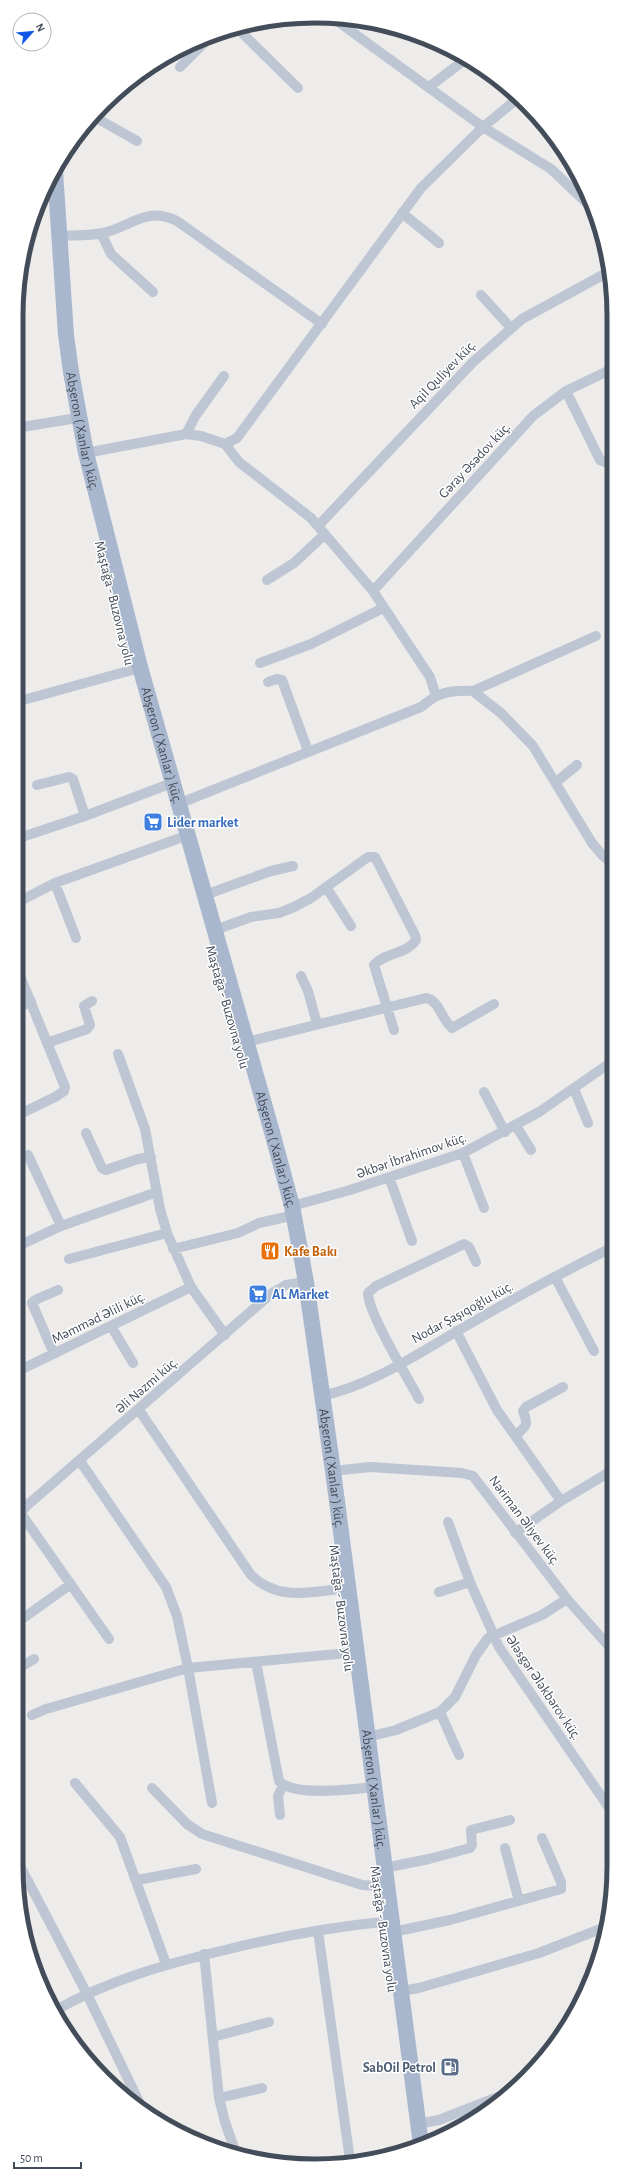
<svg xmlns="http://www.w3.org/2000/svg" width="630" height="2182" font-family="'Alegreya Sans',sans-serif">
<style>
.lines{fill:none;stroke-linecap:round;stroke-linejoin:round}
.minor{stroke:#bdc6d2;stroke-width:10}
.primary{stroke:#a8b7cd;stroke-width:16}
.labels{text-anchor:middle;stroke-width:3;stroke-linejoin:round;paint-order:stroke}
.street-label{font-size:14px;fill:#434c59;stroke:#fff}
.shop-label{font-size:14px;font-weight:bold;fill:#366cbe;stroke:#fff;text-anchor:start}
.food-label{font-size:14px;font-weight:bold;fill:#c56008;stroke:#fff;text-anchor:start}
.service-label{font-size:14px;font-weight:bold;fill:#4e5e75;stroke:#fff;text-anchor:end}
.rim{fill:none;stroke:#434c59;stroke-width:5}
</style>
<rect width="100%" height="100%" fill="#eeebeb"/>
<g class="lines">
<!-- minor -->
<path class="minor" d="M333 18 483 127 551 169 590 206
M237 28 298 88
M180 67 212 35
M429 87 467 58
M93 116 137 141
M402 213 439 243
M101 233 111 254 153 292
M59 236C73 235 89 236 103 233 133 226 145 206 177 221L322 324
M481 295 511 328
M566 391 600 460 605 462 612 461
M16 428 71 419
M186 434 196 415 224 376
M225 444 239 462 311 518 373 591 430 677 436 696
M86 453 186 434 201 436 225 444 237 438 421 188 483 127 517 99
M318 526 473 362 522 319 610 271
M267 580 294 563 325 534
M373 591 533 416 566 391 612 369
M260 663 311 644 383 608
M268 682 277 679 282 680 308 751
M473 691 502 714 533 746 592 843 603 856 612 863
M16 702 132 670
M556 782 577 765
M37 785 69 777 73 779 85 816
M178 804 421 707C426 704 431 698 437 696 446 691 463 690 473 691L596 636
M16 839 85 816 164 786
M55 883 76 938
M326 887 351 926
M205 895 271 871 293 866
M16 903 55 883 180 838
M215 930 251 917 279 913 294 907 311 898 368 857H375L415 935 416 940C406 955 385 952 374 965L394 1030
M16 966 65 1087 64 1091 55 1097 16 1116
M301 976 308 991 317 1024
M16 1008 31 1001
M246 1042 426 998C439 1000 442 1020 452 1028L494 1004
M47 1043 87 1029 90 1025 84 1006 92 1001
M118 1054 145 1129 160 1209 167 1233 191 1287 225 1335
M574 1089 588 1123
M484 1092 505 1132
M516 1126 531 1150
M86 1133 102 1168 106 1170 138 1159 151 1157
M463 1153 484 1208
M28 1155 61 1226
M389 1177 412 1241
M292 1206 350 1190 463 1153 539 1112 613 1061
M16 1247 61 1226 157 1192
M173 1249 238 1233 259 1223 286 1217
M69 1259 167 1233
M555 1277 594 1351
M111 1326 133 1363
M456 1331 497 1410 561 1501
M54 1354 32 1303 35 1300 58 1290
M16 1372 191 1287
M322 1396C375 1384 420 1352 466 1326 514 1298 563 1272 613 1247
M419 1399C408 1378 368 1313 368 1293L376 1286 464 1244 469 1247 476 1262
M139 1410 251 1575C277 1600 306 1593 339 1589
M515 1436C526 1426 529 1426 523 1411L526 1407 563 1387
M80 1461 166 1587 177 1616 188 1668 212 1803
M333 1471 370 1467 462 1473 473 1476 567 1599 614 1652
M16 1491 25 1508
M20 1512 109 1639
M16 1515 272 1293 286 1285 298 1283
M448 1522 470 1582 499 1647 614 1815
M515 1533 561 1501 613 1470
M439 1592 470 1582
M16 1620 22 1619 71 1584
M256 1662 279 1781C293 1796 345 1790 365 1788
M16 1670 34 1659
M440 1712 459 1755
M32 1715 46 1709 188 1668 348 1653
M368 1737 396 1730 440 1712 455 1697 476 1655 488 1638 542 1615 567 1599
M75 1783 120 1837 166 1964
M152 1788 187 1824 202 1834 362 1885 378 1886
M280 1815 278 1796 283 1785
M505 1848 519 1901
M16 1858 87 1994 143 2110
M384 1868 429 1859 470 1848 472 1845 471 1830 510 1820
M137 1880 196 1869
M318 1931 350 2160
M393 1932 450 1920 561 1889V1882L542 1838
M204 1954 219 2098 225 2122 237 2156
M401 1991 419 1988 539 1953 608 1926
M56 2010C109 1980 166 1964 225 1950 277 1937 329 1927 383 1922
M213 2037 269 2022
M219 2098 262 2088
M418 2124 439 2120 508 2093"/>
<!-- primary -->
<path class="primary" id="s1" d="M55 171 66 335 71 372 86 453 140 667 272 1132 292 1206 306 1282 333 1471 421 2145"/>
</g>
<!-- icons -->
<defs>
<g id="supermarket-square" transform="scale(1)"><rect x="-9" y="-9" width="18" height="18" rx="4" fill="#3f7fe0" stroke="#fff"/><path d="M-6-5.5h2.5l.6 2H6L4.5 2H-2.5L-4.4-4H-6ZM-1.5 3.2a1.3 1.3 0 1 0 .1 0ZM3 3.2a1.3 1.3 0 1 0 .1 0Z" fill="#fff"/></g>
<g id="restaurant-square" transform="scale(1)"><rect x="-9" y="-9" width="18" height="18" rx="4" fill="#e8710a" stroke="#fff"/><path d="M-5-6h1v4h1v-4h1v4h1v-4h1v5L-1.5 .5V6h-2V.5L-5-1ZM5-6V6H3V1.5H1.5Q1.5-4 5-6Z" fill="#fff"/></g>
<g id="fuel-square" transform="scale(1)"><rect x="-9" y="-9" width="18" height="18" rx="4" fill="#5c6f8a" stroke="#fff"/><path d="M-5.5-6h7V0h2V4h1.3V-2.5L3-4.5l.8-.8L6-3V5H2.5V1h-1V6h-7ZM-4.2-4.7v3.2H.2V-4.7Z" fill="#fff"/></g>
</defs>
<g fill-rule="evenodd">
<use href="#supermarket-square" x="153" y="822"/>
<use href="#restaurant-square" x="270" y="1251"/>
<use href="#supermarket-square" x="258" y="1294"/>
<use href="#fuel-square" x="450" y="2067"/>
</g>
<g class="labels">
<!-- street labels -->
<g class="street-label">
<text transform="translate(442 374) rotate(-46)" y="5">Aqil Quliyev küç.</text>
<text dy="5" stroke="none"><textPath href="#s1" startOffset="262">Abşeron ( Xanlar ) küç.</textPath></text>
<text transform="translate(474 460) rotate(-47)" y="5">Gəray Əsədov küç.</text>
<text transform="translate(115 603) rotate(76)" y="5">Maştağa - Buzovna yolu</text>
<text dy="5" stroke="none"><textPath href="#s1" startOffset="586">Abşeron ( Xanlar ) küç.</textPath></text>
<text transform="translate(228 1007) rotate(74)" y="5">Maştağa - Buzovna yolu</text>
<text dy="5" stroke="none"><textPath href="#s1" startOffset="1006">Abşeron ( Xanlar ) küç.</textPath></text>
<text transform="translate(411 1155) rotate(-19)" y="5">Əkbər İbrahimov küç.</text>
<text transform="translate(462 1312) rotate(-29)" y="5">Nodar Şaşıqoğlu küç.</text>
<text transform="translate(98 1317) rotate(-26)" y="5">Məmməd Əlili küç.</text>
<text transform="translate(146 1385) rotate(-41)" y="5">Əli Nəzmi küç.</text>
<text dy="5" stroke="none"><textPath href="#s1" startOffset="1330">Abşeron ( Xanlar ) küç.</textPath></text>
<text transform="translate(525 1520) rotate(53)" y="5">Nəriman Əliyev küç.</text>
<text transform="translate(342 1608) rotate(83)" y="5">Maştağa - Buzovna yolu</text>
<text transform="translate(544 1687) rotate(56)" y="5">Ələsgər Ələkbərov küç.</text>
<text dy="5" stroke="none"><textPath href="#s1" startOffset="1654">Abşeron ( Xanlar ) küç.</textPath></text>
<text transform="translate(384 1929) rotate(82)" y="5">Maştağa - Buzovna yolu</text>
</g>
<!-- shop labels -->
<g class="shop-label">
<text x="167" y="827">Lider market</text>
<text x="272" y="1299">AL Market</text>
</g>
<!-- food labels -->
<g class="food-label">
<text x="284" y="1256">Kafe Bakı</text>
</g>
<!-- service labels -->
<g class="service-label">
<text x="436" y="2072">SabOil Petrol</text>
</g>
</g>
<!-- crop -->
<path d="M0 0H630V2182H0ZM315 23H315A292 292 0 0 1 607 315V1867A292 292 0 0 1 315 2159H315A292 292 0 0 1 23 1867V315A292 292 0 0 1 315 23Z" fill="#fff" fill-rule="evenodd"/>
<path class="rim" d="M315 23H315A292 292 0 0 1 607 315V1867A292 292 0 0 1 315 2159H315A292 292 0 0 1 23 1867V315A292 292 0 0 1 315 23Z"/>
<!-- north arrow -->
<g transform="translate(32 32) rotate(63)"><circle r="19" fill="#ffffff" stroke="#b4b7bd"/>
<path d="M0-3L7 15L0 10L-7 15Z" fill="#0f57e4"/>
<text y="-6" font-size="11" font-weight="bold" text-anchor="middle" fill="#434c59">N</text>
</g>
<!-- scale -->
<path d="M14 2162v6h67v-6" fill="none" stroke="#434c59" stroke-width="2"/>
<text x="20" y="2162" font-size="12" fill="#434c59" stroke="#ffffff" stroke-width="3" paint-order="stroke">50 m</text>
</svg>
